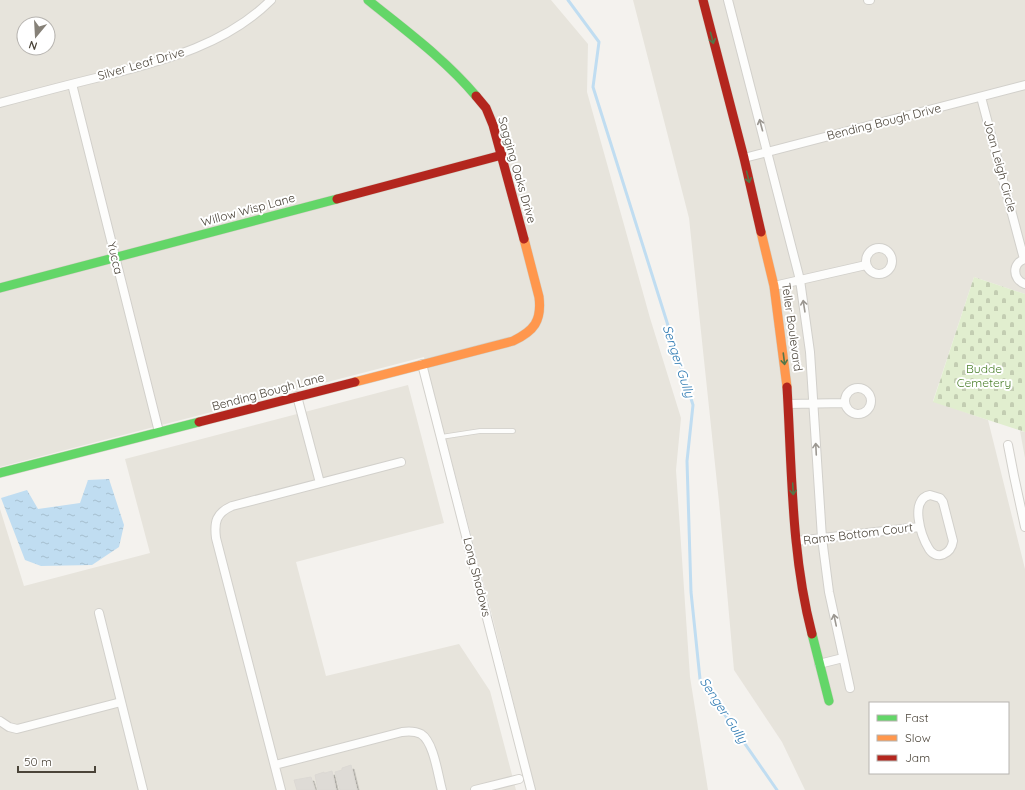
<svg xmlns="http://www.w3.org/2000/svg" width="1025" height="790" font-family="Quicksand,sans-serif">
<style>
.residential{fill:#e7e4dc;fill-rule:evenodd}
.cemetery{fill:url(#cemetery-stones)}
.water{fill:url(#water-ripples)}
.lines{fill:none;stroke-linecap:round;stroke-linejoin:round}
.stream{stroke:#c0ddf1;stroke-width:3}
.building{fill:#dedbd6;stroke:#dcd9d4;filter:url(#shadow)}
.lane-casing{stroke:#d2d0cb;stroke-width:5.5}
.street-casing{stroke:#d2d0cb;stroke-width:10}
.fast-casing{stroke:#d3cfc5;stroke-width:10}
.slow-casing{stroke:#d3cfc5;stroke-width:10}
.jam-casing{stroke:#d3cfc5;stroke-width:10}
.lane{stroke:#fdfdfc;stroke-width:4}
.street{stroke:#fdfdfc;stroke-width:8}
.fast{stroke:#63d668;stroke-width:9}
.slow{stroke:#ff974d;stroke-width:9}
.jam{stroke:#b3261e;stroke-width:9}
.oneway{stroke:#537749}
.oneway2{stroke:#9b9791}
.labels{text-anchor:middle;stroke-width:4;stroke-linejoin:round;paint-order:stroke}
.street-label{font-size:12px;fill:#4b4439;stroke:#fff}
.park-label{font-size:12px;fill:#4a7f2a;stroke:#fff}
.water-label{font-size:13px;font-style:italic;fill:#2e7ab2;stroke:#fff}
</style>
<defs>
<pattern id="cemetery-stones" width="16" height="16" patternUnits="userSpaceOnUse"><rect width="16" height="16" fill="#e1eecf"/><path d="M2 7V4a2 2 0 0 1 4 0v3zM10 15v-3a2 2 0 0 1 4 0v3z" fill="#c3cdb2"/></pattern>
<pattern id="water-ripples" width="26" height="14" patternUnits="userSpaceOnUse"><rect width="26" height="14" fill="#c0ddf1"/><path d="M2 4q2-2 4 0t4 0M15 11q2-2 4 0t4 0" fill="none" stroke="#a6bfcf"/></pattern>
<filter id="shadow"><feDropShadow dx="2.5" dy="4" stdDeviation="0" flood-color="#0004"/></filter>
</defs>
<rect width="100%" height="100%" fill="#f4f2ee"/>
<!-- residential -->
<path class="residential" d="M0 0H551L588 44 587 92 650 318 681 418 676 470 690 677 708 790H535L489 603 424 357 0 467ZM24 24H48V48H24Z
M633 0H1025V294L974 277 933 401 988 420 1025 569V790H805L782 742 734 670 719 502 689 218ZM870 703H1008V773H870Z
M408 385 444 523 296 562 326 676 459 644 490 691 516 790H0V509L24 586 150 553 125 459Z
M1020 431 1025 432V458Z"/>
<!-- cemetery -->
<path class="cemetery" d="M974 277 1025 294V432L933 402Z"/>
<!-- water -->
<path class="water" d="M109 479 124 525 119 547 92 565 41 566 25 560 1 498 27 490 38 509 80 503 88 480Z"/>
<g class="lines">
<!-- stream -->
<path class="stream" d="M568 0 599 42 593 87 693 405 687 461 691 592 700 679 777 790"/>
</g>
<!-- building -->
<path class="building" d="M351 765 357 790H340L335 772 342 770V768Z
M332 771 336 790H318L315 775 324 772 325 774V773Z
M311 777 315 790H297L294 780Z"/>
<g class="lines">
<!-- lane casing -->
<g class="lane-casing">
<path id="lane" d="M441 437 480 431H513"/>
</g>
<!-- street casing -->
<g class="street-casing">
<path id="street" d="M728 0 800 280 810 352 822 538 829 592 850 688
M868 0H870
M72 84 159 432
M981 97 1024 259
M0 103C33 94 67 85 100 77 161 61 225 46 271 0
M744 158 1025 85
M866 261a13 13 0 1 1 26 0a13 13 0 1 1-26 0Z
M1025 259C1012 263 1012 279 1025 284
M774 286 866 265
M422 364 531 790
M845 401a13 13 0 1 1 26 0a13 13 0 1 1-26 0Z
M297 396 320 483
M788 404 845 403
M1008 445 1014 476 1025 527
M930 495 940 498 943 502 953 541C951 554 937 561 929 549 921 536 909 499 930 495Z
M796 541 920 527
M99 613 143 790
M819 664 843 658
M0 721 9 727 17 729 121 702
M275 765 402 732C409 731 415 731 421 734 434 742 438 776 442 790
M281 790 216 538C214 522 216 513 232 506L401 462
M475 790 519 779"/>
</g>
<!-- fast casing -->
<g class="fast-casing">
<path id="fast" d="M368 0C405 30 445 59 476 96
M0 288 337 199
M0 473 199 422
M812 634 829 701"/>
</g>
<!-- slow casing -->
<g class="slow-casing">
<path id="slow" d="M761 232 774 286 787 387
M355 382 513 341C534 331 542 321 539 297L524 239"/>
</g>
<!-- jam casing -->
<g class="jam-casing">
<path id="jam" d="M703 0 744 158 761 232
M476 96 486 108 493 125 524 239
M337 199 502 155
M787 387C792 469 791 554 812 634
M199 422 355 382"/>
</g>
<!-- lane -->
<use href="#lane" class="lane"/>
<!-- street -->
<use href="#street" class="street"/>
<!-- fast -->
<use href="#fast" class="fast"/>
<!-- slow -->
<use href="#slow" class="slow"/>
<!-- jam -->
<use href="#jam" class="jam"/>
</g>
<!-- one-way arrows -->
<defs><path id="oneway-shaft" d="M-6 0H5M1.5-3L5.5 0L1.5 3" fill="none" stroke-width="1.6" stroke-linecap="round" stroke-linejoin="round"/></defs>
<g class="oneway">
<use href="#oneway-shaft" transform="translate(712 38) rotate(75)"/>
<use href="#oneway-shaft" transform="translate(748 177) rotate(76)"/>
<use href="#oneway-shaft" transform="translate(784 359) rotate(83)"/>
<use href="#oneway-shaft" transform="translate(793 489) rotate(87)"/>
</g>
<g class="oneway2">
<use href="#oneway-shaft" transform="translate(761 125) rotate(-105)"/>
<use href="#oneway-shaft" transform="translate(804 306) rotate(-99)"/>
<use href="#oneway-shaft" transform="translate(816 449) rotate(-93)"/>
<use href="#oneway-shaft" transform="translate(835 620) rotate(-102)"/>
</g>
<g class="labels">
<!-- street labels -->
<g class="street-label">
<text transform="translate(141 64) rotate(-16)" y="4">Silver Leaf Drive</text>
<text transform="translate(884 122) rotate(-14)" y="4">Bending Bough Drive</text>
<text transform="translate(1000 166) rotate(75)" y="4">Joan Leigh Circle</text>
<text transform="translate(517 170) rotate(74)" y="4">Sagging Oaks Drive</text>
<text transform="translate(248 210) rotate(-15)" y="4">Willow Wisp Lane</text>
<text transform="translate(115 258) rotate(76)" y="4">Yucca</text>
<text transform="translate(792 327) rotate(82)" y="4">Teller Boulevard</text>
<text transform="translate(268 392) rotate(-15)" y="4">Bending Bough Lane</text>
<text transform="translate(858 534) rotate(-7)" y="4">Rams Bottom Court</text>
<text transform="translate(477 577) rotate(76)" y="4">Long Shadows</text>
</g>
<!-- park labels -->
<g class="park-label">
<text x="984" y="373">Budde<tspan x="984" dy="14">Cemetery</tspan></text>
</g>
<!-- water labels -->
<g class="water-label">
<text transform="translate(679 361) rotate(72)" y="5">Senger Gully</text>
<text transform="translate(724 710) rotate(57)" y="5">Senger Gully</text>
</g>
</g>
<!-- legend -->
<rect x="869" y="702" width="140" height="72" fill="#ffffff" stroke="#b7b4b0"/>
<rect x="877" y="715" width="20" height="6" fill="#63d668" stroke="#b7b4b0"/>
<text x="905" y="722" font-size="12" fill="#4b4439">Fast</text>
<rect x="877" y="735" width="20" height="6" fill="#ff974d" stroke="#b7b4b0"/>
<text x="905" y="742" font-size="12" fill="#4b4439">Slow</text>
<rect x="877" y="755" width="20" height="6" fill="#b3261e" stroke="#b7b4b0"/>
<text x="905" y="762" font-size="12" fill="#4b4439">Jam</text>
<!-- north arrow -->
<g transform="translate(36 36) rotate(198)"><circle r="19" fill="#ffffff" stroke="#b7b4b0"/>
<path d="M0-3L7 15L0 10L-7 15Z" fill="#868178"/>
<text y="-6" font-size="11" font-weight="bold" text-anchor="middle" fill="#4b4439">N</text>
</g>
<!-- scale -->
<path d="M18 766v6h77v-6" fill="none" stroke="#4b4439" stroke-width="2"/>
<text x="24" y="766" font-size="12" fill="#4b4439" stroke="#ffffff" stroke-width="3" paint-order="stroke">50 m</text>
</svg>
